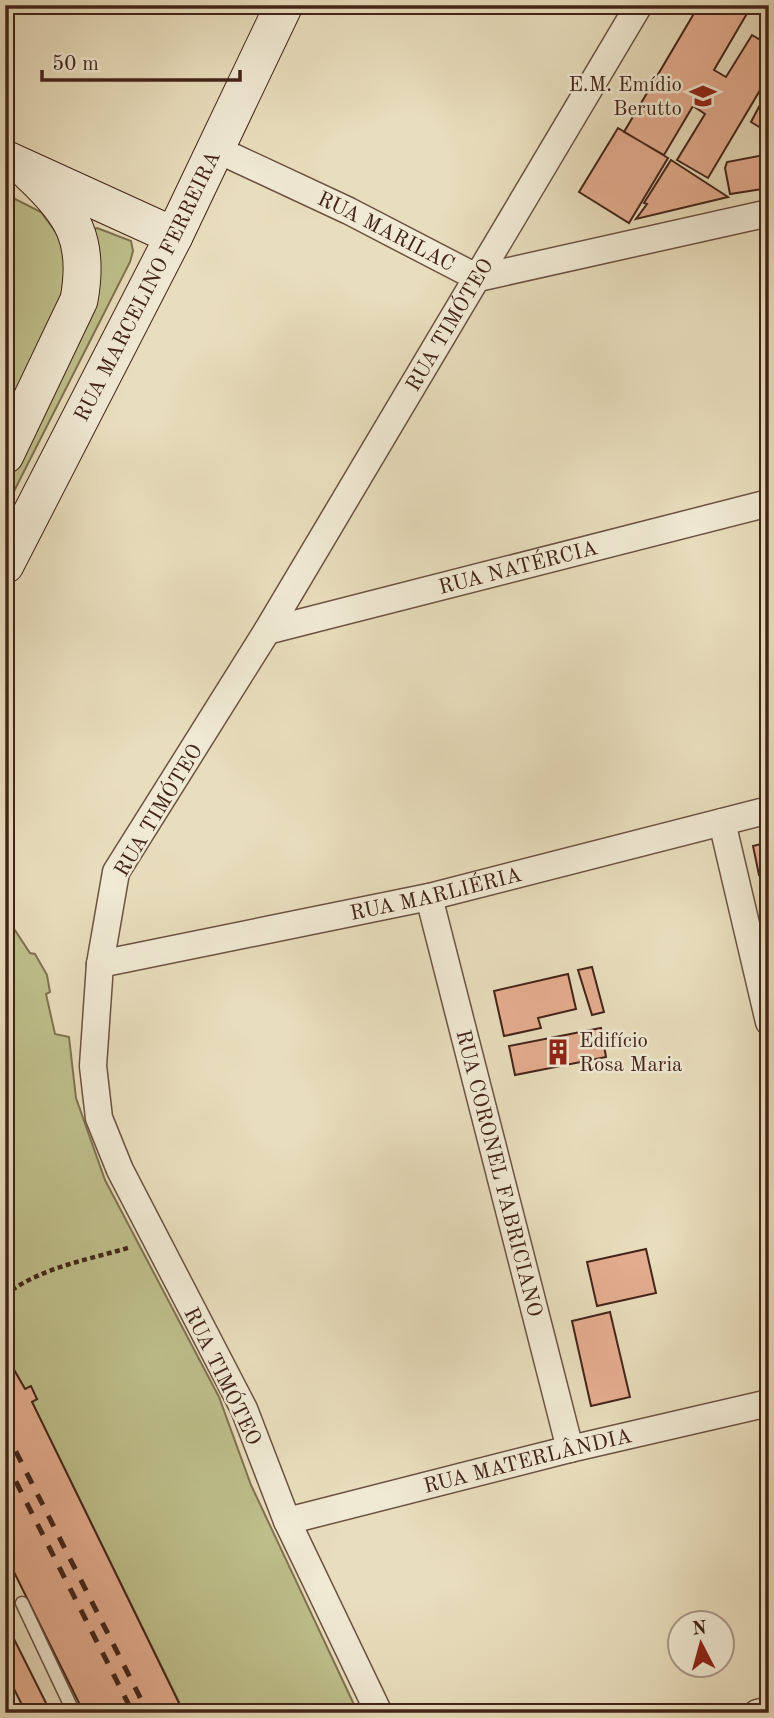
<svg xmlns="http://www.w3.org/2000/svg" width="774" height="1718" font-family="'Old Standard TT',serif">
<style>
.green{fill:#bebf8b;stroke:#807252;stroke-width:2}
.building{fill:#e5ad90;stroke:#432419;stroke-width:2}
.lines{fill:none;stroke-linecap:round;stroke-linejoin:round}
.lane-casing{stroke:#6c5242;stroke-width:15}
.street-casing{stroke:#6c5242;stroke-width:29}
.secondary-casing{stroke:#432419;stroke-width:39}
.path{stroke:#432419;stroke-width:4.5;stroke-dasharray:5 3.5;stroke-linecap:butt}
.lane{stroke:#f0e9d3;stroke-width:12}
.street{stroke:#f0e9d3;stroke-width:26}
.secondary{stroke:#f0e9d3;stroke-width:37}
.rail{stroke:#432419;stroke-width:5;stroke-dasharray:12 12;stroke-linecap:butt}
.labels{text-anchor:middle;stroke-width:5;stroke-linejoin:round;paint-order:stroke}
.poi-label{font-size:21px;fill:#432419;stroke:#f0e9d3;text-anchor:end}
.street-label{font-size:21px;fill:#432419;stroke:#f0e9d3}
</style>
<rect width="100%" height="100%" fill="#e8ddbc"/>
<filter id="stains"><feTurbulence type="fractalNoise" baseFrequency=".00286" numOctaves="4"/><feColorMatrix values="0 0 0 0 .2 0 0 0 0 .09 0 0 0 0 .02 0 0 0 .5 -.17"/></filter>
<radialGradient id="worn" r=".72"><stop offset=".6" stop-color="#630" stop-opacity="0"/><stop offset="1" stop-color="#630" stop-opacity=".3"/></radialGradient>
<!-- green -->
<path class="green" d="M5 194 41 212 58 235 76 276 5 427Z
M97 228 131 241 133 251 130 262 5 509V485L92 307V230Z
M5 915 30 953 35 954 47 975 50 992 46 994 55 1034 69 1037 76 1098 105 1180 219 1397 251 1485 358 1713H172L170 1708 179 1702 32 1402 37 1399 25 1389 5 1354Z"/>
<!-- building -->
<path class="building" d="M699 5H752L714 70 726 77 752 35 769 45V75L708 178 677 160 705 114 693 106 664 155 624 132Z
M761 103 769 107V133L751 122Z
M618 128 668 158 629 223 579 192Z
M769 154V188L730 194 725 168 727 162Z
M671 160 728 197 636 219 647 204 644 203Z
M769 842V880L767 873 759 875 753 846Z
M769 887V915L763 888Z
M592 967 604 1012 592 1015 578 970Z
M568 974 576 1009 538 1018 541 1028 504 1036 494 991Z
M601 1028 606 1057 515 1075 509 1046Z
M646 1249 656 1293 597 1306 587 1262Z
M610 1312 630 1397 591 1406 572 1321Z
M5 1354 25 1389 31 1386 37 1399 32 1402 179 1703 170 1708 172 1713H84L5 1554Z
M5 1621 51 1713H26L5 1671Z"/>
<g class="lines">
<!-- lane casing -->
<g class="lane-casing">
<path id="lane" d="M22 1603 74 1713"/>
</g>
<!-- street casing -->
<g class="street-casing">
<g id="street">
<path id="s1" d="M216 149 349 211 478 278 769 213"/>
<path id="s2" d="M267 631 769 503"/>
<path d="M722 822 769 1022"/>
<path id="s3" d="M429 897 570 1449"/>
<path id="s4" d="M100 964 429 897 769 810"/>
<path id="s5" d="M287 1521 570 1449 769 1403"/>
<path id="s6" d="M379 1713 287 1521 244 1409 120 1170 99 1118 93 1066 100 964 116 872 267 631 639 5"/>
<path d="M757 1713 769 1710"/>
</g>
</g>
<!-- secondary casing -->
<g class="secondary-casing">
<g id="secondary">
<path d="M5 159 174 236"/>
<path d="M5 455 79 300C90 240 73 213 30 173"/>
<path id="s7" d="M5 565 174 236 284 5"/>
</g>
</g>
<!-- path -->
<path class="path" d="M5 1295C41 1267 88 1260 131 1247"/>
<!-- lane -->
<use href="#lane" class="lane"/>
<!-- street -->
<use href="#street" class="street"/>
<!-- secondary -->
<use href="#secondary" class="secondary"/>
<!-- rail -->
<path class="rail" d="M5 1430 148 1713
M5 1460 133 1713"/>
</g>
<!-- icons -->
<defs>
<g id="school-bare" transform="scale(2.1)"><path d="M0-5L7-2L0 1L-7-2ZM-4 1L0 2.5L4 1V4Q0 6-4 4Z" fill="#8f2418" stroke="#f0e9d3" stroke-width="2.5" paint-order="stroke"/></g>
<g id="building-bare" transform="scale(2.1)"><path d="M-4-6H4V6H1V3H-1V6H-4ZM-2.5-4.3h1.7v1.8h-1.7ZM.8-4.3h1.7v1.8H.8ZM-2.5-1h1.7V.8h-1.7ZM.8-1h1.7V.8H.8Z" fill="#8f2418" stroke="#f0e9d3" stroke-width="2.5" paint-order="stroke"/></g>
</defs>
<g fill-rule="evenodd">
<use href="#school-bare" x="703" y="96"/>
<use href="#building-bare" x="558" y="1052"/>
</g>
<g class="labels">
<!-- poi labels -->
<g class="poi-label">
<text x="682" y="91">E.M. Emídio<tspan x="682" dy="24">Berutto</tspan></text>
<text x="579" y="1047" text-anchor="start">Edifício<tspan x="579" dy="24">Rosa Maria</tspan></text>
</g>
<!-- street labels -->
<g class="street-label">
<text dy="7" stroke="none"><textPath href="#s1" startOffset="189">RUA MARILAC</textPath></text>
<text dy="7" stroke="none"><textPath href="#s7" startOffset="313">RUA MARCELINO FERREIRA</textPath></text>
<text dy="7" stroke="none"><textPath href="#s6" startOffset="1547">RUA TIMÓTEO</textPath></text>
<text dy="7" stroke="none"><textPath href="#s2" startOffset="259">RUA NATÉRCIA</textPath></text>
<text transform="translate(158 810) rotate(-59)" y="7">RUA TIMÓTEO</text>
<text dy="7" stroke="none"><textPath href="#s4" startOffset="343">RUA MARLIÉRIA</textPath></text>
<text dy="7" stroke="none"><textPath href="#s3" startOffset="285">RUA CORONEL FABRICIANO</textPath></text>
<text transform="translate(223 1376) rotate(64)" y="7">RUA TIMÓTEO</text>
<text dy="7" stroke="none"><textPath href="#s5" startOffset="248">RUA MATERLÂNDIA</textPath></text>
</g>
</g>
<!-- margin -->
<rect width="774" height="1718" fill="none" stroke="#e8ddbc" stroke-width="28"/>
<rect x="7" y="7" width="760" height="1704" fill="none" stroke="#432419" stroke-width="3.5"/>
<rect x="14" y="14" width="746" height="1690" fill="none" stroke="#432419" stroke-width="2"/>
<!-- north arrow -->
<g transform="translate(701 1644) rotate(354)"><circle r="33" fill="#f0e9d3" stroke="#ab9a89" stroke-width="2"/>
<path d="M0-5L12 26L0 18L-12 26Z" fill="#8f2418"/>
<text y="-10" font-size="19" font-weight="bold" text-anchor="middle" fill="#432419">N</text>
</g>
<!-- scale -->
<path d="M42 70v10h198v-10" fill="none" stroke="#432419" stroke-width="3.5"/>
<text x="52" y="70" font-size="21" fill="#432419" stroke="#f0e9d3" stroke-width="5" paint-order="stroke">50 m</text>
<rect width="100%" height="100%" filter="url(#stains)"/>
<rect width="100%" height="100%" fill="url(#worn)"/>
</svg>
